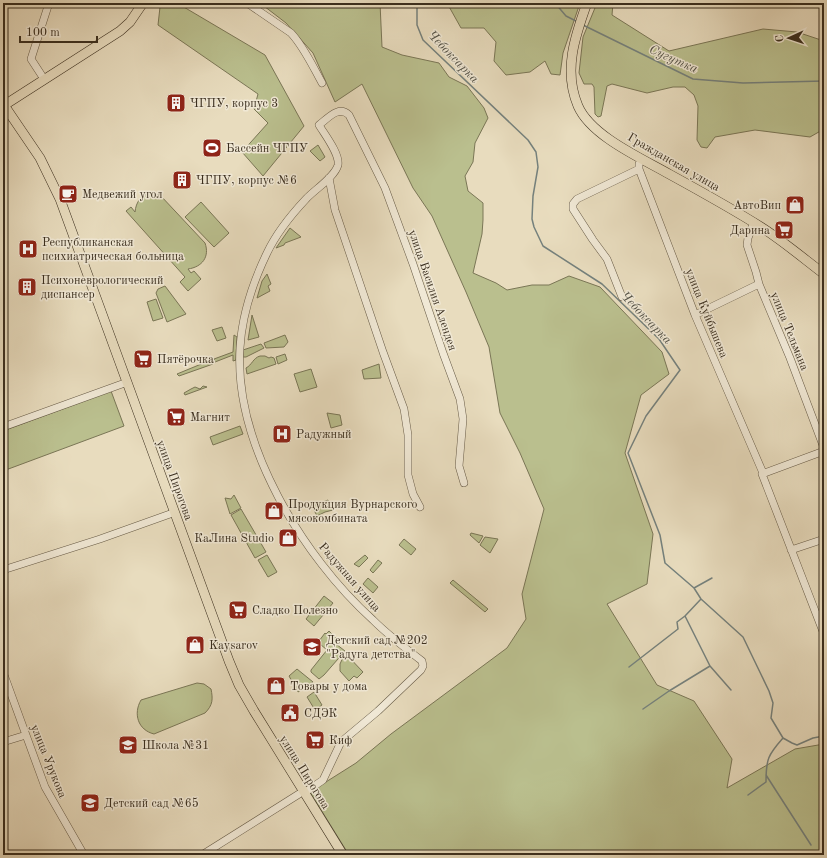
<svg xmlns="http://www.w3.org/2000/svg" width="827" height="858" font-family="'Old Standard TT',serif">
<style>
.green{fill:#babf8e;stroke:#7a7656}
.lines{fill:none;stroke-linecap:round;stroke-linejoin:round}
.stream{stroke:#75817d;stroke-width:1.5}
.minor-casing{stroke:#665a46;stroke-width:8}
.major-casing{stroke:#3a2e1e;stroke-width:10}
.minor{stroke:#f0e8d5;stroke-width:7}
.major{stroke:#e8dcbe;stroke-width:9}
.labels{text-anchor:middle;stroke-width:3;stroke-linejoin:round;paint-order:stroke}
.poi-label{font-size:12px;fill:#3a2e1e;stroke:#f0e8d5;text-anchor:start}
.street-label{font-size:12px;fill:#3a2e1e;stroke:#f0e8d5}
.water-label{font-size:13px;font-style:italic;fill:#525146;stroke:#f0e8d5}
</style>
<rect width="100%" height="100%" fill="#e8dcbe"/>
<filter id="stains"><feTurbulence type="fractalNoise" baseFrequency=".005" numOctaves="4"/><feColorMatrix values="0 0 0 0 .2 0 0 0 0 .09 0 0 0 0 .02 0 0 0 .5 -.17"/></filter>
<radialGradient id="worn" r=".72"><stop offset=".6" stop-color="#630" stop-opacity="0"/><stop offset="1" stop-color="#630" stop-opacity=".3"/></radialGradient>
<!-- green -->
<path class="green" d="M167 3H177L265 55 304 126 263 176 242 152 268 123 254 109 258 94 158 25 160 7Z
M260 3H380L382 47 402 55 439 63 449 77 467 86 484 108 488 118 475 143 473 162 465 176 468 191 483 203V220L482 234 473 273 496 283 507 290 532 285H549L569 276 600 287 662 352 669 374 641 395 625 453 653 534 647 584 607 604 657 685 694 701 732 759 727 788 795 749 824 744V855H349L310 792 356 763 391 734 507 648 526 619 522 594 544 509 520 453 500 413 489 347 466 292 432 216 413 188 362 84 335 102 313 53 286 23Z
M447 3H580L563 53 560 75 551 74 545 61 530 72 506 75 494 61 496 42 484 28H461Z
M597 3H613L612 15 669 51 763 29 797 32 824 41V129L810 137 755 130 715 137 707 148 701 147 697 140 698 106 694 95 685 87H673L647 93 612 84 607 86 601 116 598 117 595 114 594 87 592 84H584L579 73 583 37Z
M318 145 325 157 320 161 310 151Z
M150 193 160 195 205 243C210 257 202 267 188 269L191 273 194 271 201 279 188 291 180 282 185 277 126 211 131 207 135 212C136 202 141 195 150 193Z
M201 202 229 233 214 247 185 217Z
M290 228 301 237 285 243 284 245 276 248Z
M267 274 271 284 268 286 270 291 257 298 262 281Z
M165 286 186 314 167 322 156 293 158 289Z
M156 299 163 318 153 321 147 302Z
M252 315 259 337 248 340Z
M222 327 226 338 217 341 212 330Z
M234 335 237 337 236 360 233 361V355L215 362 214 359 233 352Z
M285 335 288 342 284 347 266 348 264 343Z
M261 344 264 348 246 357H243V350Z
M285 354 287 360 278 364 276 357Z
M260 356H265L269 358 271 357 274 358 276 364 247 374 246 368C252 365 253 358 260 356Z
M211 360 213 364 179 376 177 374Z
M379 364 381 378 364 379 362 370Z
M311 369 317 387 300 392 294 374Z
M203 386 207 387 185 395 184 393 191 389 195 387 200 389Z
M111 391 124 426 3 471V431Z
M327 413 340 415 342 425 331 428Z
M240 426 243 434 213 445 210 437Z
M234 495 241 508 230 514 225 498 231 499Z
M328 500 334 508 333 510 325 512 317 516 312 506Z
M241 509 266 552 255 558 231 515Z
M471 533 483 536 479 543 470 535Z
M485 537 498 539 490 553 480 545Z
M404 539 416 549 411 555 399 545Z
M267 555 277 572 268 577 258 560Z
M365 555 368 558 359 567 354 564Z
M378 560 382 563 373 573 370 570Z
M368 578 378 587 373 593 363 584Z
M453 580 488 609 485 612 450 583Z
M324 596 333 603 314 626 306 619Z
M329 631 339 641 336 644 345 651 324 675 319 679 311 672V670L327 650 320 644 319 641 325 633 326 634Z
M345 653 363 672 357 678 354 676 349 681 340 671V664Z
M297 669 313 682 298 692 289 676Z
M197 683 204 684 211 689C213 699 213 705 205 713L154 734C138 730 133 714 141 700Z
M314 692 322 705 315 710 307 697Z"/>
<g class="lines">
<!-- stream -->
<path class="stream" d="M417 3V25L423 40 528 140 536 152 538 167 533 196 532 219 534 227 543 246 602 284 659 339 680 370 646 416 628 453 660 535 665 563 694 588 701 599 743 637 769 691 773 703 771 718 783 738 792 743 797 745 813 738 824 736
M555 3 566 16 578 22
M583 25 693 79 743 83 824 81
M694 588 712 578
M701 599 685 616 710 666 731 690
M629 667 678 629 677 622 685 616
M643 709 669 691 710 666
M766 775 811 845
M748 795 766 782C766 759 768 755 783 738"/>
<!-- minor casing -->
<g class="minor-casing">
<path id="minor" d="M247 3 291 33C304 47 312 65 322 83
M44 79 31 59 49 3
M642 159 639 164V169L695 315 763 473
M329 178 335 210 383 352 404 409 408 435V475L413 494 420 507
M754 222 748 238 747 245 756 272 759 284 790 358 824 448
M622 297 607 259 593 240 573 209V204L577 199 639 169
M695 315 759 284
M3 427 122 384
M824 451 762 474 824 634
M791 550 824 539
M3 570 100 539 170 514
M3 672 45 787 84 855
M3 742 26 735
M304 793 323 780 341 742 378 711 421 670 423 666 422 661C405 648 388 635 373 620 303 557 234 444 240 348 242 315 253 282 267 253 276 234 291 215 306 199 314 190 335 177 338 165 340 154 325 135 319 125 328 118 339 105 349 115L385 188 413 264 443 353 460 399 463 419 459 466 464 483
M202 855 299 794"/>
</g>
<!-- major casing -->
<g class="major-casing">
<path id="major" d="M587 3C575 36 563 71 578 106 591 136 641 158 669 174 700 191 731 208 761 227 783 241 803 258 824 274
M4 105 40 158 60 199 229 661 239 685 254 711 343 855
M3 106 120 31 130 22 143 3"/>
</g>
<!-- minor -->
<use href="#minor" class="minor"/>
<!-- major -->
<use href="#major" class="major"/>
</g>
<!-- icons -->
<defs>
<g id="building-square" transform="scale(1)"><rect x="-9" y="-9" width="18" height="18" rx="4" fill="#8f2418" stroke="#f0e8d5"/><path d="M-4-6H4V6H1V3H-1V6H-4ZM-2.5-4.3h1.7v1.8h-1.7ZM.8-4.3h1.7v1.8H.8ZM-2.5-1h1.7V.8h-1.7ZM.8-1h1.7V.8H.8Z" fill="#fff"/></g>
<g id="stadium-square" transform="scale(1)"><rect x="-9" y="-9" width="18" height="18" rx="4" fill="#8f2418" stroke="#f0e8d5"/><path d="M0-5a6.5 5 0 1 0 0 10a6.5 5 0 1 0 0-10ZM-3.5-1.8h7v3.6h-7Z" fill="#fff"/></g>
<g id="cafe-square" transform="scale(1)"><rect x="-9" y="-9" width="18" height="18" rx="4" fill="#8f2418" stroke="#f0e8d5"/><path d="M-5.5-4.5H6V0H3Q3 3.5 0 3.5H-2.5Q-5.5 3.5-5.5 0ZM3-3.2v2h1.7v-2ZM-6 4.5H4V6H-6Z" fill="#fff"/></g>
<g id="shop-square" transform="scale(1)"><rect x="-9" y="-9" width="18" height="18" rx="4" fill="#8f2418" stroke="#f0e8d5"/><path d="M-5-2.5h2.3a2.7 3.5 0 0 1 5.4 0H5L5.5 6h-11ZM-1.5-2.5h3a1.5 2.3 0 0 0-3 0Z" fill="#fff"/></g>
<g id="supermarket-square" transform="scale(1)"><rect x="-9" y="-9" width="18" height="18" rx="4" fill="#8f2418" stroke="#f0e8d5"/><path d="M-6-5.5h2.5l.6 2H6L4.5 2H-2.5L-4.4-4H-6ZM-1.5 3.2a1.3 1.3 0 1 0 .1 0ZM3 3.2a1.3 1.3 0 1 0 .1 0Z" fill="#fff"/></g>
<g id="hospital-square" transform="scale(1)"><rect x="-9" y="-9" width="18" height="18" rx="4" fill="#8f2418" stroke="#f0e8d5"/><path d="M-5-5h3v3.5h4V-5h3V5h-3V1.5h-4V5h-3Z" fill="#fff"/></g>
<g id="school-square" transform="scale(1)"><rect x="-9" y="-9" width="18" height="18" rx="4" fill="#8f2418" stroke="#f0e8d5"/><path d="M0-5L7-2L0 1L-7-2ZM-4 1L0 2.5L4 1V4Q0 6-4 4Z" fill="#fff"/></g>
<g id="civic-square" transform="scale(1)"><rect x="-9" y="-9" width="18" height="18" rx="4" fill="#8f2418" stroke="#f0e8d5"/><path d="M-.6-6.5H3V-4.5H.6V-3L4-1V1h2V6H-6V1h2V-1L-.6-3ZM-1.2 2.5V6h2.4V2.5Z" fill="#fff"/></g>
</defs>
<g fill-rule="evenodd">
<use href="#building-square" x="176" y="103"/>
<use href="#stadium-square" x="212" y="148"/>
<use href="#building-square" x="182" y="180"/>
<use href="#cafe-square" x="68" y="194"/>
<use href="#shop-square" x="795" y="205"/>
<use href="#supermarket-square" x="784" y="230"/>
<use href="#hospital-square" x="28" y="249"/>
<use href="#building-square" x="27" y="287"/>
<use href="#supermarket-square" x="143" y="359"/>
<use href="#supermarket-square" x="176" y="417"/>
<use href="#hospital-square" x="282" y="434"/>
<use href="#shop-square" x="274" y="511"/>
<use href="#shop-square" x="288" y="538"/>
<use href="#supermarket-square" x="238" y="610"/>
<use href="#shop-square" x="195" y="645"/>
<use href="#school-square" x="312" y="647"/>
<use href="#shop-square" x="276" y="686"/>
<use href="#civic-square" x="290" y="713"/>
<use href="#supermarket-square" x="315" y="740"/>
<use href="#school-square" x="128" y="745"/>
<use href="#school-square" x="90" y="803"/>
</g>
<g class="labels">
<!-- poi labels -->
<g class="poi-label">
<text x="190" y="107">ЧГПУ, корпус 3</text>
<text x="226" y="152">Бассейн ЧГПУ</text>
<text x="196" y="184">ЧГПУ, корпус №6</text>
<text x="82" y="198">Медвежий угол</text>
<text x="781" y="209" text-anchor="end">АвтоВип</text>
<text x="770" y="234" text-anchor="end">Дарина</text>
<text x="42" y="246">Республиканская<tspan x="42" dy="14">психиатрическая больница</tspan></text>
<text x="41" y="284">Психоневрологический<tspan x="41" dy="14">диспансер</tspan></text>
<text x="157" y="363">Пятёрочка</text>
<text x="190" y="421">Магнит</text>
<text x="296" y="438">Радужный</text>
<text x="288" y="508">Продукция Вурнарского<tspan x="288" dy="14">мясокомбината</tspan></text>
<text x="274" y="542" text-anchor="end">КаЛина Studio</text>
<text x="252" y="614">Сладко Полезно</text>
<text x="326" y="644">Детский сад №202<tspan x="326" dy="14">"Радуга детства"</tspan></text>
<text x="209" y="649">Kaysarov</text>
<text x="290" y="690">Товары у дома</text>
<text x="304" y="717">СДЭК</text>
<text x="329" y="744">Киф</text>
<text x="142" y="749">Школа №31</text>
<text x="104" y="807">Детский сад №65</text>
</g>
<!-- street labels -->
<g class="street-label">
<text transform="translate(674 162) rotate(30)" y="4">Гражданская улица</text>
<text transform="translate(433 290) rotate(71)" y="4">улица Василия Алендея</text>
<text transform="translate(707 313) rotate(68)" y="4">улица Куйбышева</text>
<text transform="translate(790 331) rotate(68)" y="4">улица Тельмана</text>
<text transform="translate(175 480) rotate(70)" y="4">улица Пирогова</text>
<text transform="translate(350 577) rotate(49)" y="4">Радужная улица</text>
<text transform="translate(49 761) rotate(68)" y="4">улица Урукова</text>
<text transform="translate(305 772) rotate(58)" y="4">улица Пирогова</text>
</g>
<!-- water labels -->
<g class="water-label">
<text transform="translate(454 56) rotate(46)" y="5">Чебоксарка</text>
<text transform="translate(674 58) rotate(24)" y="5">Сугутка</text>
<text transform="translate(647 317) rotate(46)" y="5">Чебоксарка</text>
</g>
</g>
<!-- margin -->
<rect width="827" height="858" fill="none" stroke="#e8dcbe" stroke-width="16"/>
<rect x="4" y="4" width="819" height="850" fill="none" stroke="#3a2e1e" stroke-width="2"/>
<rect x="8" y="8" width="811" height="842" fill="none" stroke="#3a2e1e"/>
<!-- north arrow -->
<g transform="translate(789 38) rotate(267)" stroke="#f0e8d5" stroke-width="3" paint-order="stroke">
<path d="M0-3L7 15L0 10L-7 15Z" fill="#3a2e1e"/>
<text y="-6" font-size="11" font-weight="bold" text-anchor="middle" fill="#3a2e1e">С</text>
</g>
<!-- scale -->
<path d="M20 36v6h77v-6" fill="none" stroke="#3a2e1e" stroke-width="2"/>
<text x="26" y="36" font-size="12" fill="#3a2e1e" stroke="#f0e8d5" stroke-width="3" paint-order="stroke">100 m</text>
<rect width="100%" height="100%" filter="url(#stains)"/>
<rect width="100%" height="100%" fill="url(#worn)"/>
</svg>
